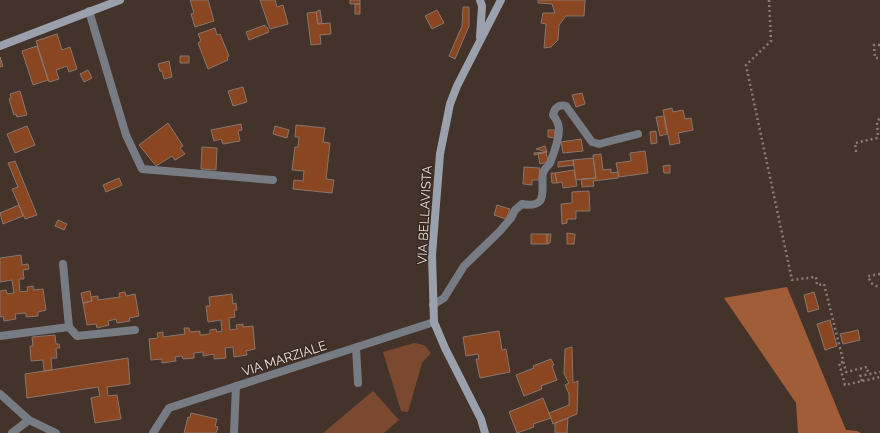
<svg xmlns="http://www.w3.org/2000/svg" width="880" height="433" font-family="Raleway,sans-serif">
<style>
.green{fill:#7a4930}
.forest{fill:#a15c38}
.building{fill:#894621;stroke:#89766d}
.lines{fill:none;stroke-linecap:round;stroke-linejoin:round}
.path{stroke:#897c75;stroke-width:2.5;stroke-dasharray:2 3;stroke-linecap:butt}
.lane{stroke:#777b83;stroke-width:8}
.street{stroke:#777b83;stroke-width:8}
.secondary{stroke:#9aa1ad;stroke-width:8}
.labels{text-anchor:middle;stroke-width:3;stroke-linejoin:round;paint-order:stroke}
.street-label{font-size:13px;fill:#f0e6e1;stroke:#392922}
</style>
<rect width="100%" height="100%" fill="#43332b"/>
<!-- green -->
<path class="green" d="M414 343 424 345 431 353 422 363 408 412 401 411 383 352Z
M373 391 399 420 384 433H323Z"/>
<!-- forest -->
<path class="forest" d="M787 287 846 430 857 431 861 433H798L796 403 724 298Z"/>
<!-- building -->
<path class="building" d="M190 0H208L214 21 195 27 191 14 194 13Z
M260 0H275L277 7 283 5 288 24 270 29Z
M350 0H360V4H350Z
M538 0H585L584 16H566L559 25 558 40 551 47 544 48 546 24 541 23 543 13H555L552 4 538 3Z
M355 4H360V14H355Z
M463 7H469V26L455 59 449 56 462 26Z
M320 10 322 23 318 24 316 12Z
M437 10 444 23 432 29 425 16Z
M316 12 318 24 330 23 331 34 320 35 321 44 311 45 307 13Z
M265 25V27H267L269 32 249 40 246 32Z
M215 28 217 35 220 34 229 56 227 57 228 60 208 69 198 43 201 41 198 34Z
M57 34 62 50 70 47 77 69 69 72 67 66 56 70 59 79 49 82 36 41Z
M37 46 48 80 33 85 22 51Z
M180 56H189V63H180Z
M0 57 3 66 0 67Z
M169 61 172 77 164 79 162 71H160L158 64Z
M88 70 92 78 84 82 80 74Z
M243 87 247 102 233 106 228 91Z
M20 91 27 115 17 117 16 114 14 115 9 99 11 98 10 94Z
M582 93 585 104 576 107 572 95Z
M672 108 673 112 683 110 685 119 691 118 693 130 678 133 680 143 670 145 663 110Z
M664 116 667 134 660 136 656 117Z
M168 123 183 146 180 148 185 154 175 160 172 156 156 166 139 145Z
M241 124 242 130 238 131 240 141 223 144 221 139 214 141 211 130Z
M296 125 325 128 323 142 330 143 326 179 334 180 332 193 293 189 294 180 303 181 304 171 292 170 295 147H298L299 137H295Z
M27 126 35 145 15 153 7 134Z
M275 126 289 130 287 138 273 134Z
M548 130H555V138L548 137Z
M656 131 657 143 651 144 650 132Z
M581 139 583 151 563 153 561 142Z
M545 146 547 152 536 149Z
M202 147 217 148 216 170 201 169Z
M645 151 648 173 619 177 616 163 631 161 630 153Z
M546 152 548 162 540 164 538 154Z
M547 152 534 155V153Z
M601 154 603 170 611 169V173L618 172V178L593 181 594 186 582 187 581 179 596 178 593 155Z
M593 158 596 178 576 180 573 160Z
M573 160 574 165 558 167V162Z
M15 161 37 215 25 219 12 189 18 187 8 163Z
M670 165V173H664L663 166Z
M524 167 540 168 539 180H532V185L523 184Z
M574 170 577 186 563 188 562 182 557 183 555 173Z
M551 173H555L557 183H552Z
M119 178 122 185 106 192 103 185Z
M589 191 590 211H576V219H567V223L562 224 561 204 572 203V192Z
M19 205 23 216 3 224 0 213Z
M497 205 510 209 506 219 494 215Z
M58 220 67 224 64 230 55 226Z
M567 233 575 234 574 244H567Z
M531 234H547V244H531Z
M547 234H551L550 243 547 244Z
M21 255 22 265 28 264 29 269 23 270 24 279H19L20 292 28 291 27 287 33 286 34 290 43 289 46 310 38 312V316L26 317V313L15 314 16 319 4 321 3 316 0 317V291L6 290 7 294 14 293 12 280 0 282V258Z
M90 291 92 301 83 303 81 293Z
M125 292 126 296 135 294 139 316 129 318 130 321 117 323 116 319 108 321 109 325 97 328 96 324 87 325 83 303 92 301 91 297 98 296V300L120 297 119 293Z
M814 292 819 309 808 312 804 295Z
M232 294 233 304 236 303 237 310H234L235 317 229 318 230 330 237 329 236 325 243 324V327L253 326 255 349 246 351 247 355 234 357 233 347 225 348 226 358 214 359V354L203 356V352L194 353V358L183 359 182 356 175 357 176 361 162 363V359L151 360 149 339 158 338 157 333 163 332V337L185 334 184 328H189L190 332 200 331V335L210 334V330L216 329 217 332 222 331 221 320 208 322 206 306H210L209 297Z
M830 320 837 346 825 350 817 324Z
M858 330 860 340 843 344 840 334Z
M499 331 502 350 506 349 510 372 480 378 476 359H479L478 354 466 356 463 337Z
M55 335 56 344H59L60 348H56L57 358H51L52 370 44 371 43 360 31 361 30 346H33L32 337Z
M572 347 573 383 578 381 577 414 553 424 549 413 569 405V394L565 385 569 383 564 374 565 349Z
M128 358 130 384 107 387 108 396 117 395 121 419 95 423 91 398 100 396 98 387 27 398 25 374Z
M551 359 554 365 552 366 557 380 541 386 542 389 524 396 516 375 534 368 533 366Z
M543 398 551 418 533 424 534 427 517 433 509 412Z
M191 413 217 419 215 426 218 427 216 433H184L188 417 190 418Z
M568 418 567 433H555V423Z"/>
<g class="lines">
<!-- path -->
<path class="path" d="M769 0 771 41 746 65 792 280 816 277 817 285 824 284 846 372 867 367 868 374
M880 45H874L875 58H880
M856 152 855 143 877 138 878 136 877 122 880 118
M880 274 868 276 871 283 880 288
M843 362 839 363 845 385 880 377
M862 381 860 376 880 372"/>
<!-- lane -->
<path class="lane" d="M89 11 126 135 142 169 273 180
M356 348 358 383
M12 433 29 420
M234 433 236 386"/>
<!-- street -->
<path class="street" d="M433 305 444 298 464 266 500 231 511 218 515 210 522 204C527 205 535 206 540 201 545 194 541 181 543 173 544 169 548 166 550 163 554 153 559 139 559 129 559 124 556 119 553 115 554 108 559 104 566 106L592 142 599 144 638 134
M69 327 77 336 135 330
M0 336 69 327 63 264
M0 394 29 420 56 433
M153 433 169 408 434 322"/>
<!-- secondary -->
<path class="secondary" d="M480 0 482 6 480 37
M0 46 120 0
M485 433 481 419 445 348 434 322 432 255 440 154 450 104 457 86 501 0"/>
</g>
<g class="labels">
<!-- street labels -->
<g class="street-label">
<text transform="translate(424 215) rotate(-87)" y="5">VIA BELLAVISTA</text>
<text transform="translate(284 358) rotate(-18)" y="5">VIA MARZIALE</text>
</g>
</g>
</svg>
